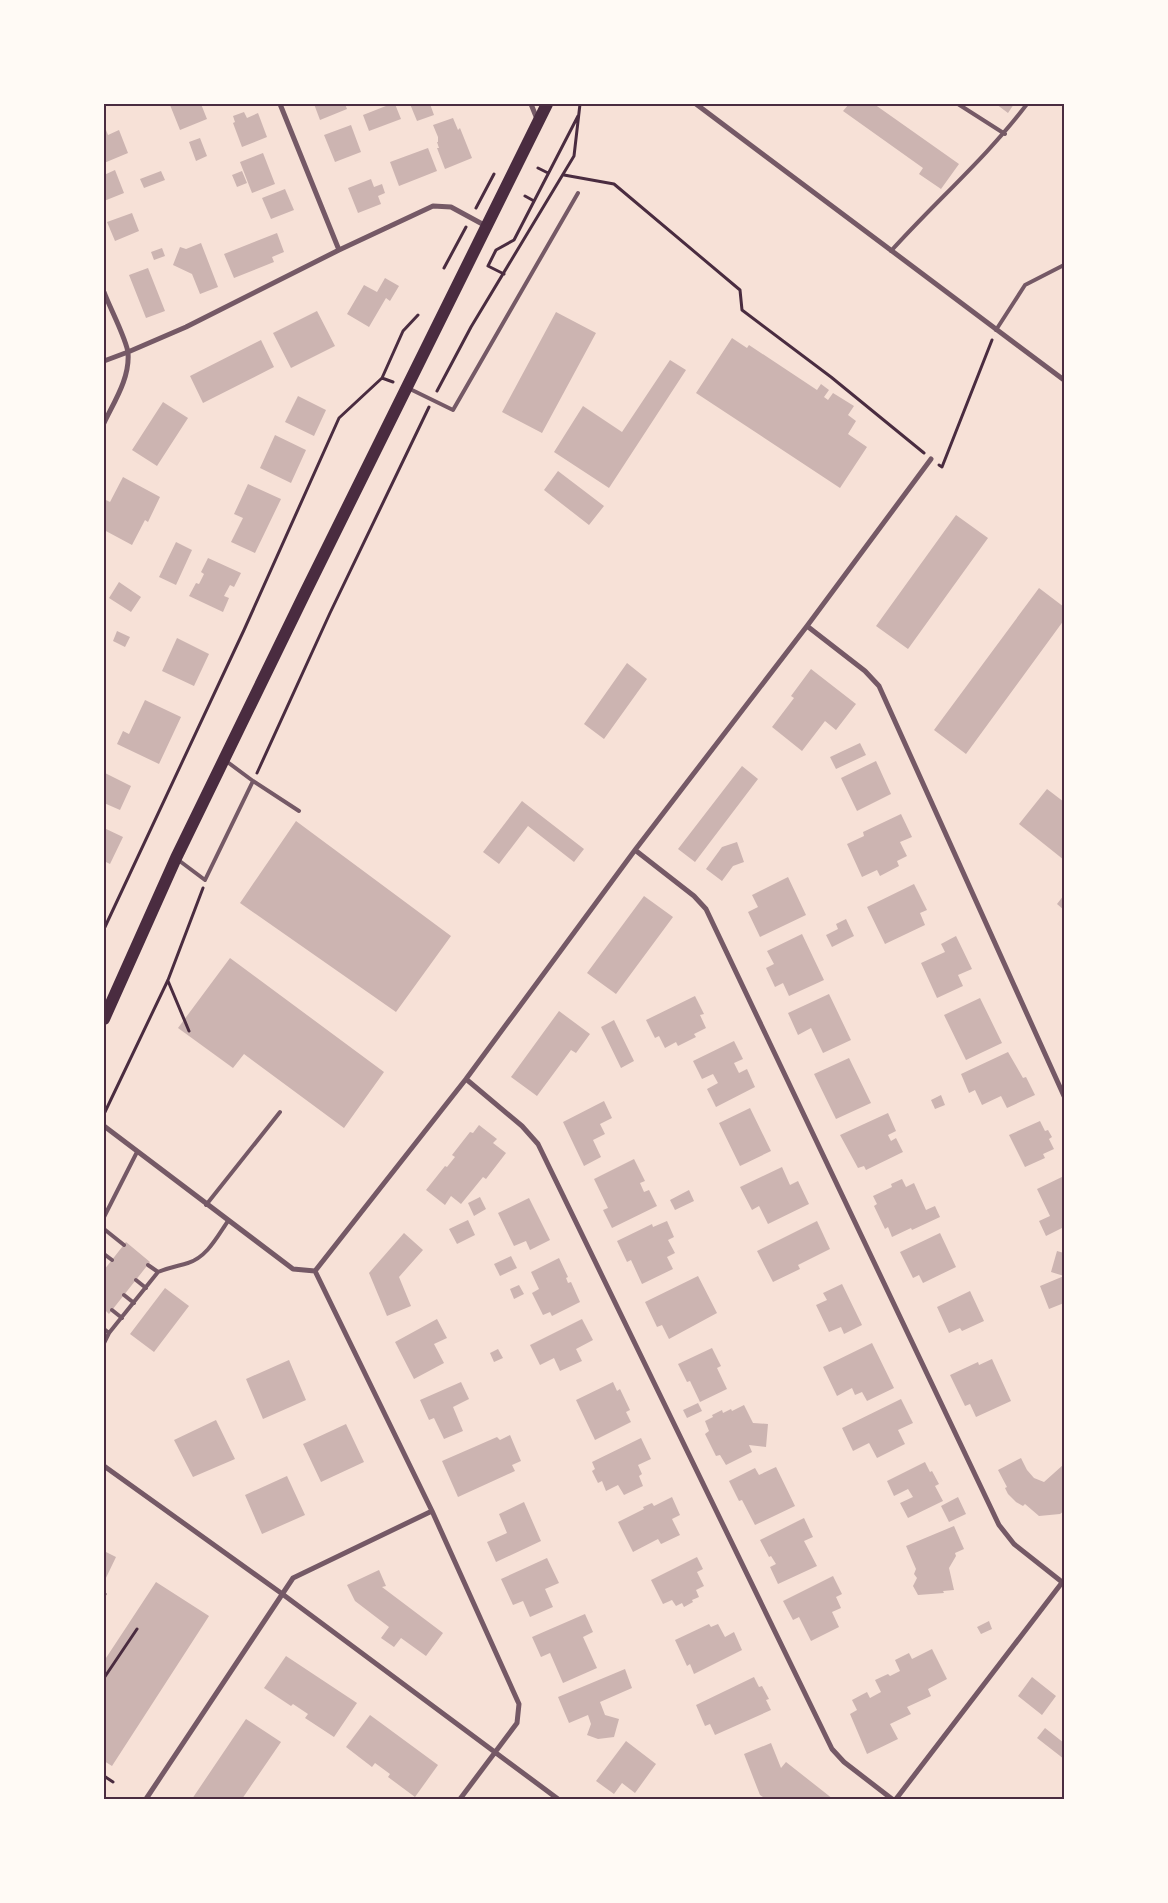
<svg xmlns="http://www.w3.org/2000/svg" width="1168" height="1903" font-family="'Source Sans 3',sans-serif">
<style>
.building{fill:#ccb4b1}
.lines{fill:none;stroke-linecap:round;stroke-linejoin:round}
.path{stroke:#4a2c40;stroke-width:3}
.service{stroke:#755966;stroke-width:4}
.minor{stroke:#755966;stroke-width:5}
.primary{stroke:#4a2c40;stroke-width:12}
.neatline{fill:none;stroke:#4a2c40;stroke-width:2}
</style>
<rect width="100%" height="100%" fill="#f7e1d7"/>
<!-- building -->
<path class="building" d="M172 104H201L207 119 180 130 170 105Z
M314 104H345L347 109 320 120Z
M391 104H395L401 119 369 131 363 115Z
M410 104H430L434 115 417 121Z
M849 104H874L959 164 941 189 919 174 923 168 843 111Z
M996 104H1014L1008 113Z
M244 112 247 118 258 113 267 137 242 147 233 123 235 122 233 116Z
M453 118 458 130 460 128 472 158 445 169 437 148H439L437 142H438V137L433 125Z
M351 125 361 152 335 162 324 135Z
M106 130 108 135 119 130 128 153 104 163V131Z
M200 138 207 156 196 161 189 142Z
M428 148 437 171 399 186 390 162Z
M263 153 275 184 252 193 240 162Z
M115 170 124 193 104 201V175Z
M161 171 165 180 144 188 140 179Z
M242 171 247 183 237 187 232 175Z
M371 179 374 187 382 184 385 193 378 196 381 204 358 213 348 188Z
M285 189 294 210 271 219 262 198Z
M132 213 139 231 115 241 107 222Z
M277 233 284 252 272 257 274 262 234 278 224 254Z
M201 243 218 287 200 294 192 274 173 265 180 247 186 249Z
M162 248 165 256 154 260 151 252Z
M148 268 165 311 146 318 129 275Z
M385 278 399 286 390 301 386 298 369 327 347 314 364 285 377 292Z
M317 311 335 346 291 368 273 333Z
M556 312 596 333 542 433 502 412Z
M732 338 747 348 749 345 817 390 821 384 829 390 824 397 828 400 833 393 854 406 848 415 856 421 848 434 867 447 840 488 696 393Z
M261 340 274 367 203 403 190 376Z
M670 360 686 370 609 488 554 452 583 406 622 432Z
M298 396 326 410 314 436 285 422Z
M163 402 188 418 157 466 132 450Z
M275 435 306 450 291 483 260 468Z
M558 471 604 506 589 525 544 490Z
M123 477 160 497 148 522 145 520 132 545 104 530V505L106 500 110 502Z
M248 484 281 499 255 553 231 542 243 518 234 514Z
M956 515 988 538 908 649 876 626Z
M176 542 192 550 176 585 159 577Z
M208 558 241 573 234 587 230 585 224 596 229 598 223 612 189 596 196 583 199 584 204 574 201 572Z
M119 582 141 597 131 612 109 598Z
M1039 588 1064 607V620L966 754 934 730Z
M117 631 130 637 125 647 113 641Z
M177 638 209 654 194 686 162 671Z
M627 663 647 679 604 739 584 724Z
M811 669 856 704 836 730 825 721 802 751 772 727 794 698 791 696Z
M145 700 181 717 159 764 117 744 123 731 129 734Z
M860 743 866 755 836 769 830 757Z
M876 761 891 794 857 811 841 778Z
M742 766 758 779 695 862 678 849Z
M105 773 131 786 120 810 104 803Z
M1047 789 1064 802V860L1019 824Z
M522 801 584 849 574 862 528 826 499 864 483 852Z
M901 814 912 837 900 842 907 856 897 861 899 866 880 876 877 870 862 877 847 844 864 836 863 832Z
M296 821 451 936 396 1012 240 903Z
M104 828 123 837 110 864 104 861Z
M737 842 744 862 733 866 722 881 706 869 722 847Z
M788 877 806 915 760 937 748 912 758 907 752 895Z
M914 884 927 910 920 913 925 925 885 944 867 907Z
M1064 895V910L1057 904Z
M644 896 673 917 616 994 587 973Z
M846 919 854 936 832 947 826 935 838 929 836 924Z
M802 934 824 980 789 996 783 983 775 987 766 968 774 964 767 951Z
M956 936 972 969 958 975 963 986 937 998 921 963 945 952 941 944Z
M230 958 384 1072 344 1128 244 1054 233 1068 178 1028Z
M829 994 851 1040 823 1053 811 1028 798 1035 788 1013Z
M695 996 704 1014 700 1015 706 1028 694 1034 696 1037 678 1046 676 1042 665 1048 659 1036 655 1038 646 1020Z
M980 998 1002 1043 966 1060 944 1015Z
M559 1011 590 1034 576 1053 571 1050 537 1096 511 1077Z
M614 1020 634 1061 621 1068 601 1027Z
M734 1041 743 1059 734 1063 739 1073 747 1069 755 1087 716 1107 707 1089 718 1083 713 1074 702 1079 693 1061Z
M1008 1052 1023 1078 1026 1077 1035 1095 1007 1108 1001 1096 982 1105 975 1090 969 1093 961 1074Z
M849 1058 871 1103 836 1119 814 1074Z
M941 1095 945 1105 935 1109 931 1100Z
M604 1101 612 1118 600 1124 605 1134 593 1140 601 1157 584 1166 563 1122Z
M750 1108 771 1151 740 1166 719 1123Z
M888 1113 896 1131 888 1135 891 1141 896 1138 903 1152 866 1170 864 1166 858 1168 840 1135Z
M1040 1121 1045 1131 1048 1130 1052 1137 1049 1139 1054 1149 1043 1154 1045 1158 1025 1167 1009 1135Z
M479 1125 497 1139 493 1143 506 1153 486 1179 483 1177 461 1204 451 1196 445 1205 426 1190 445 1166 447 1167 455 1157 452 1155 470 1132 473 1133Z
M634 1159 645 1181 640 1183 644 1192 649 1190 657 1206 612 1228 603 1210 608 1208 594 1179Z
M782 1167 790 1185 798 1181 809 1204 768 1224 759 1206 752 1210 740 1187Z
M1064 1176V1227L1046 1236 1039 1221 1050 1216 1037 1189Z
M902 1179 906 1187 914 1183 926 1210 935 1206 940 1217 912 1230 911 1228 892 1237 888 1227 885 1229 874 1206 877 1204 873 1196 892 1187 891 1184Z
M689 1190 694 1201 675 1210 670 1200Z
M480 1197 486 1209 474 1216 468 1203Z
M529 1198 550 1240 530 1250 526 1241 514 1246 498 1213Z
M468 1220 475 1235 457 1244 449 1229Z
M667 1221 674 1237 668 1240 675 1253 667 1257 673 1269 642 1284 631 1260 627 1262 617 1241 652 1224 653 1227Z
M817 1221 830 1249 798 1265 800 1269 773 1282 757 1251Z
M404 1233 423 1250 399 1277 411 1306 387 1316 369 1273Z
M940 1233 956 1267 923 1283 919 1275 913 1278 900 1252Z
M126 1242 150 1262 109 1314 104 1309V1270Z
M1057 1251 1064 1253V1276L1051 1272Z
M511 1256 517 1268 500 1276 494 1264Z
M559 1258 568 1277 566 1278 568 1283 571 1282 580 1302 552 1316 550 1312 543 1315 532 1293 539 1289 531 1272Z
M698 1276 717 1313 669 1339 662 1325 657 1327 645 1302Z
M1064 1276V1303L1049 1309 1040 1286Z
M842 1284 862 1325 844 1334 841 1327 829 1332 816 1305 827 1300 823 1293Z
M519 1285 524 1294 514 1299 510 1289Z
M165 1288 189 1306 154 1352 130 1334Z
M970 1291 984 1321 962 1331 960 1328 949 1333 937 1307Z
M437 1319 447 1338 434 1344 444 1363 414 1379 395 1342Z
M582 1319 593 1340 576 1349 582 1361 560 1371 554 1358 540 1365 530 1345Z
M872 1343 894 1388 867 1401 862 1392 855 1395 852 1388 837 1396 823 1367Z
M712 1348 721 1366 717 1368 727 1389 700 1402 690 1381 687 1382 678 1364Z
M498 1349 503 1358 494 1362 490 1353Z
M992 1359 1011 1401 976 1417 970 1404 965 1406 950 1375 978 1362 979 1365Z
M289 1360 306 1400 263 1419 246 1379Z
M461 1382 469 1399 453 1407 463 1431 444 1439 434 1418 429 1420 420 1400Z
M613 1382 617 1391 620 1389 630 1410 626 1412 631 1422 595 1440 576 1400Z
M901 1399 913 1423 898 1430 905 1444 877 1458 869 1443 853 1451 842 1428Z
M698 1403 702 1411 687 1418 683 1410Z
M744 1405 753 1423 768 1424 766 1447 749 1445 752 1452 726 1465 720 1455 716 1456 705 1434 709 1431 705 1421 713 1417 712 1415 722 1410 723 1413 731 1409 732 1411Z
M216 1420 235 1459 193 1477 174 1440Z
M346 1424 364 1462 321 1482 303 1444Z
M510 1435 521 1461 512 1465 515 1471 458 1497 442 1461 497 1437 500 1440Z
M641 1438 651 1459 638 1465 642 1474 639 1476 643 1486 624 1495 618 1485 606 1491 602 1481 598 1483 592 1471 595 1469 592 1462Z
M1021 1458 1027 1470 1034 1478 1044 1482 1063 1465 1064 1467V1511L1060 1514 1039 1516 1025 1504 1023 1506 1016 1502 1008 1494 1005 1488 1007 1487 998 1470Z
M925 1462 930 1472 932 1471 939 1484 935 1486 943 1501 908 1518 900 1503 913 1497 908 1489 894 1496 887 1481Z
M776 1467 795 1506 755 1525 742 1500 739 1501 729 1481 755 1468 759 1475Z
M287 1476 305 1515 262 1534 245 1495Z
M672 1497 680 1515 672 1519 680 1535 661 1544 658 1539 633 1552 618 1522 644 1509 643 1507 652 1503 654 1506Z
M958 1497 966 1514 949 1522 941 1506Z
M524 1502 541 1541 496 1562 487 1542 507 1533 499 1514Z
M804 1518 813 1537 804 1541 817 1566 778 1584 770 1567 776 1564 771 1556 769 1557 760 1540Z
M954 1526 964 1549 955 1553 956 1556 949 1568 954 1590 943 1591 944 1593 918 1595 913 1586 917 1578 914 1574 916 1569 906 1546Z
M104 1551 116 1557 104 1582Z
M697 1557 703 1569 697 1572 704 1586 696 1590 699 1597 692 1600 693 1602 684 1607 682 1603 676 1606 672 1600 663 1604 651 1580Z
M547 1558 559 1583 545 1589 553 1607 530 1617 523 1601 513 1605 501 1579Z
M379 1570 386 1586 382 1587 443 1633 426 1656 401 1638 394 1647 381 1638 389 1627 355 1601 347 1585Z
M833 1576 842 1594 836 1597 841 1608 832 1612 839 1627 811 1641 799 1617 793 1620 783 1601Z
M156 1582 209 1616 112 1766 104 1761V1661Z
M585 1614 593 1632 583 1637 597 1668 563 1683 550 1653 541 1657 532 1637Z
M989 1621 992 1629 981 1634 977 1627Z
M709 1624 711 1627 718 1624 725 1637 734 1632 742 1650 694 1674 690 1664 687 1666 675 1640Z
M932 1649 947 1679 928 1689 931 1696 907 1707 911 1714 890 1724 898 1739 867 1754 850 1714 857 1710 852 1700 867 1692 870 1698 881 1692 875 1680 888 1674 890 1676 900 1671 895 1660 909 1653 912 1659Z
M286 1656 357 1703 334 1737 305 1718 308 1714 293 1704 291 1706 264 1688Z
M625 1669 632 1688 600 1702 605 1715 619 1719 614 1737 598 1739 587 1735 591 1724 588 1715 569 1723 558 1697Z
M754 1677 759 1687 762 1686 769 1699 766 1700 771 1710 715 1735 710 1724 705 1726 696 1705Z
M1032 1677 1056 1696 1042 1715 1018 1696Z
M370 1715 438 1765 415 1797 388 1777 390 1774 375 1763 372 1767 346 1747Z
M246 1719 281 1742 242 1799H192Z
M1045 1728 1064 1743V1759L1037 1738Z
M626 1741 656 1764 635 1793 622 1783 614 1794 596 1781Z
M771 1743 781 1768 786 1762 833 1799H766L760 1795 744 1754Z"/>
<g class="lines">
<!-- path -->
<path class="path" d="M538 168 548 173
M564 175 614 184 740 290 742 310 831 377 924 453
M525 196 534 201
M476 208 494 174
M444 268 466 227
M504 274 488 266 496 250 514 240 578 116
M382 378 403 331 418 315
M437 391 471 327 574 156 580 104
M939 465 942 467 992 340
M257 773 330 613 429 407
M104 929 244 630 339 418 382 378 393 382
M168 981 189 1031
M104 1114 168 980 203 888
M104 1594H105
M104 1678 137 1629
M104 1776 113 1782"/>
<!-- service -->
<path class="service" d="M958 104 1005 134
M891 251C936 201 987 157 1027 104
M996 330 1025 285 1064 265
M410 389 453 410 578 193
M226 761 253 781 299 811
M177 859 205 880 253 781
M206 1205 280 1112
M104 1217 137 1152
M104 1229 124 1245
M104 1254 112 1260
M148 1265 158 1272
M136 1280 146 1288
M124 1295 134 1303
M112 1310 122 1318
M104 1329 109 1333 158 1272C168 1268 178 1266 188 1263 207 1257 217 1237 228 1221
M104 1343 109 1333"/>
<!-- minor -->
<path class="minor" d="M280 104 339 250
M531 104 537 119
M696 104 1064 380
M104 292C109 306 127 340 128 353 130 378 114 402 104 423
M104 361 128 352 186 327 339 250 433 206 451 207 486 226
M807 626 865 671 879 686 1064 1096
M635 850 694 896 706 909 999 1525 1014 1544 1062 1582
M466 1079 522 1126 538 1144 832 1749 844 1762 892 1799
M104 1126 293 1269 315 1271
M315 1271 466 1079 635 850 807 626 931 459
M315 1271 432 1511 519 1704 517 1723 460 1799
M104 1466 281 1593 558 1799
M146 1799 293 1578 432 1511
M896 1799 1064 1580"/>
<!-- primary -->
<path class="primary" d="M104 1019 176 858 305 593 547 104"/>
</g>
<!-- border -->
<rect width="1168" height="1903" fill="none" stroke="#fffaf5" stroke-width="210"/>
<rect x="105" y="105" width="958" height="1693" class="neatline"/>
</svg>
